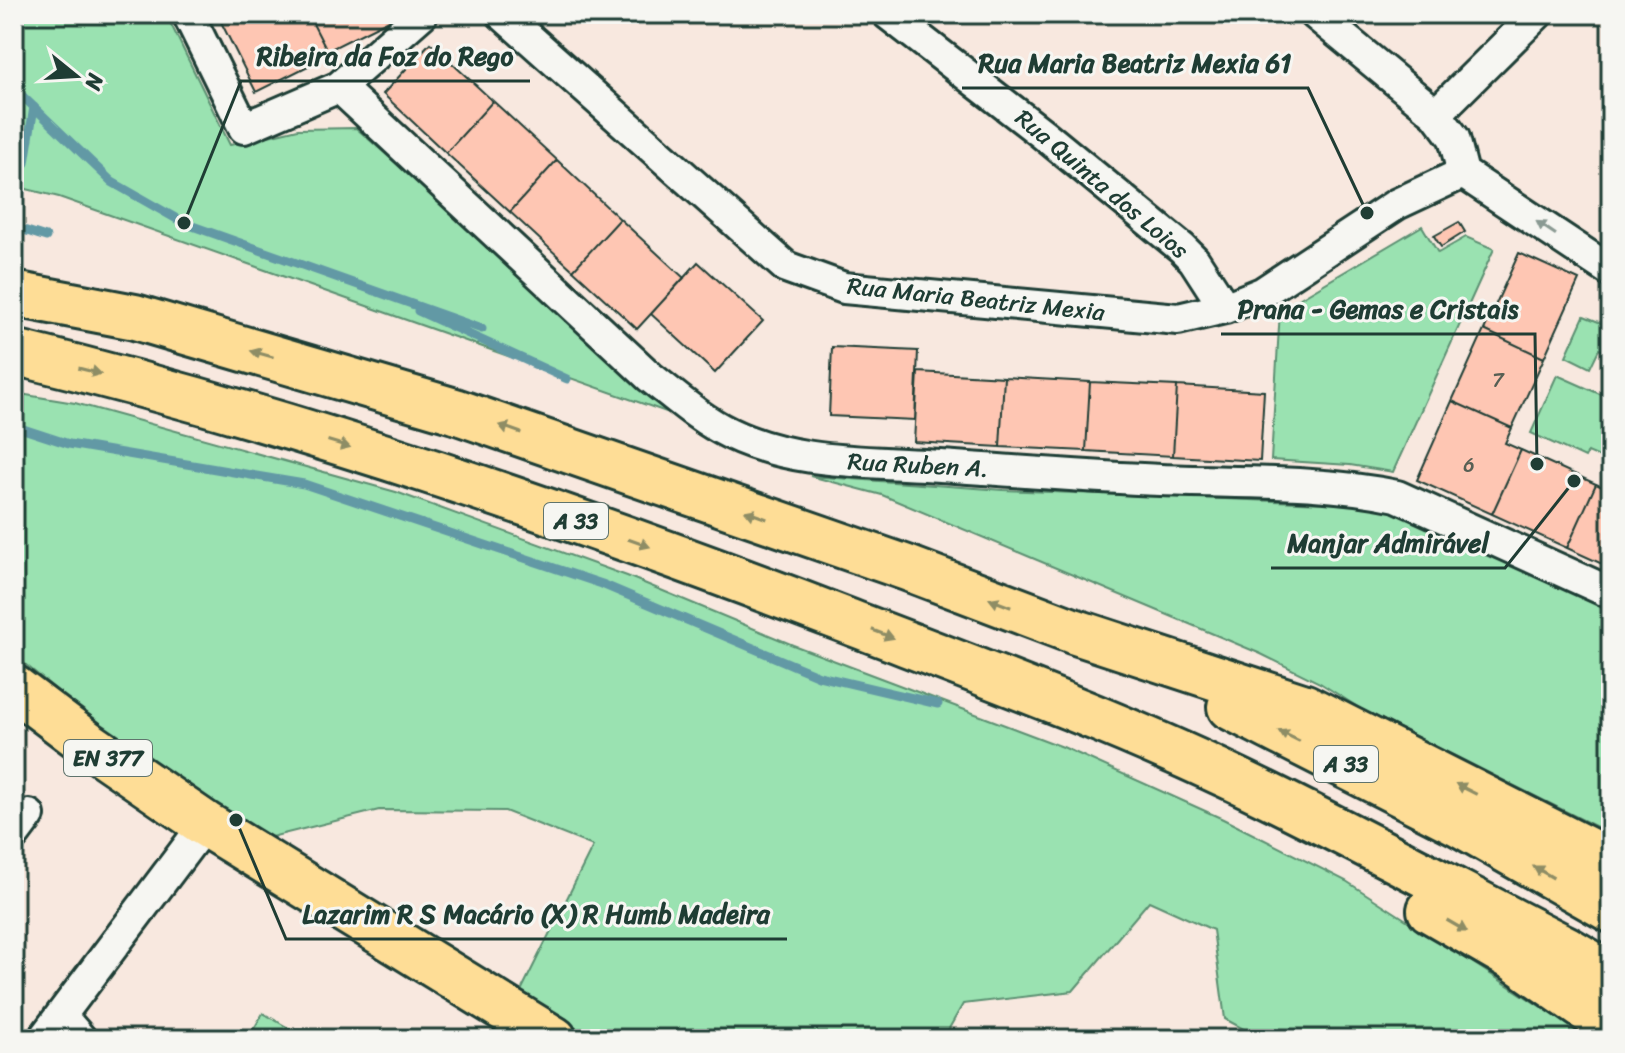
<svg xmlns="http://www.w3.org/2000/svg" width="1625" height="1053" font-family="Sriracha,sans-serif">
<style>
.green{fill:#9ae2b1;stroke:#5c9072;stroke-width:2}
.lines{fill:none;stroke-linecap:round;stroke-linejoin:round}
.stream{stroke:#6299a5;stroke-width:9}
.building{fill:#fec6b3;stroke:#1f3d34;stroke-width:2}
.street-casing{stroke:#1f3d34;stroke-width:36}
.primary-casing{stroke:#1f3d34;stroke-width:50}
.highway-casing{stroke:#1f3d34;stroke-width:50}
.street{stroke:#f6f6f2;stroke-width:30}
.primary{stroke:#fedd96;stroke-width:44}
.highway{stroke:#fedd96;stroke-width:44}
.oneway{fill:#8a9a93}
.oneway2{fill:#8e8d65}
.labels{text-anchor:middle;stroke-width:6;stroke-linejoin:round;paint-order:stroke}
.number-label{font-size:20px;fill:#575f54}
.shield{fill:#f6f6f2;stroke:#60746d;stroke-width:2}
.shield-label{font-size:22px;font-weight:bold;fill:#1f3d34}
.street-label{font-size:24px;fill:#1f3d34;stroke:#f6f6f2}
.leader{fill:none;stroke:#1f3d34;stroke-width:3}
.callout-dot{fill:#1f3d34;stroke:#f6f6f2;stroke-width:3}
.callout-label{font-size:26px;text-anchor:middle;font-weight:bold;fill:#1f3d34;stroke:#f6f6f2;stroke-width:6;stroke-linejoin:round;paint-order:stroke}
</style>
<rect width="100%" height="100%" fill="#f8e8df"/>
<filter id="ink" filterUnits="userSpaceOnUse"><feTurbulence type="fractalNoise" baseFrequency=".0125" numOctaves="2"/><feDisplacementMap in="SourceGraphic" scale="16" xChannelSelector="R" yChannelSelector="G"/><feConvolveMatrix kernelMatrix="1 2 1 2 8 2 1 2 1" color-interpolation-filters="sRGB"/></filter>
<g filter="url(#ink)">
<!-- green -->
<path class="green" d="M14 14H166L230 145 298 129 356 128 689 420 59 197 14 186Z
M1422 226 1438 253 1466 237 1494 249 1393 472 1350 465 1271 460 1280 310Z
M1584 316 1611 327V354L1599 349 1590 368 1566 356Z
M1557 375 1611 399V462L1588 452 1585 458 1531 433Z
M14 393 75 403 396 492 627 576 793 645 1063 747 1223 819 1346 881 1591 1039H1262L1225 1019 1213 930 1149 901 1073 991 963 1004 943 1039H578L516 1001 593 846 505 811 379 810 243 844 14 655Z
M810 476 1003 490 1399 506 1611 606V834L1361 709 1320 683 1261 654 882 495Z
M263 1013 307 1039H248Z"/>
<g class="lines">
<!-- stream -->
<path class="stream" d="M14 88 112 182 184 223 482 329
M14 160 25 163 34 107
M14 227 46 237
M418 311 567 379
M14 426 69 444 304 484 602 584 819 676 938 704"/>
</g>
<!-- building -->
<path class="building" d="M217 14H308L327 51 316 57 318 61 256 92Z
M308 14H391L393 18 327 51Z
M430 43 493 101 446 153 383 94Z
M493 101 557 160 510 212 446 153Z
M557 160 620 219 573 270 510 212Z
M620 219 684 278 637 329 573 270Z
M1459 222 1465 232 1441 247 1434 236Z
M1519 253 1579 280 1544 358 1484 330Z
M698 262 763 321 715 373 651 314Z
M1484 330 1544 358 1512 428 1452 401Z
M832 347 918 351 915 420 829 416Z
M918 372 1004 377 1000 447 914 442Z
M1004 377 1090 382 1086 451 1000 447Z
M1090 382 1177 386 1173 456 1086 451Z
M1177 386 1264 391 1260 461 1173 456Z
M1452 401 1512 428 1505 443 1521 450 1492 514 1417 480Z
M1521 450 1596 484 1567 548 1492 514Z
M1596 484 1611 491V568L1567 548Z"/>
<g class="lines">
<!-- street casing -->
<g class="street-casing">
<path id="street" d="M188 14 244 128 339 87 422 14
M502 14 786 267 844 288 1178 319 1225 308 1262 293 1397 204 1463 173
M888 14 1043 134 1182 248 1194 260 1225 308
M1315 14 1436 114 1454 138 1463 173
M339 87 650 377C676 397 700 419 729 433 791 463 859 461 925 465 1004 470 1083 477 1161 480 1240 483 1320 480 1397 496L1611 593
M1436 114 1537 14
M1463 173 1611 271
M14 835 29 815
M61 1016 81 1039
M43 1039 205 824"/>
</g>
<!-- primary casing -->
<g class="primary-casing">
<path id="primary" d="M14 688 87 743 205 824 554 1039"/>
</g>
<!-- highway casing -->
<g class="highway-casing">
<path id="highway" d="M14 294 135 317 455 411 907 568 1073 631 1305 707 1611 862
M14 352C299 421 577 517 850 622 980 672 1111 720 1237 780 1348 833 1456 892 1565 948L1611 975
M1230 707 1460 824 1611 910
M1430 910 1515 959 1611 1026"/>
</g>
<!-- street -->
<use href="#street" class="street"/>
<!-- primary -->
<use href="#primary" class="primary"/>
<!-- highway -->
<use href="#highway" class="highway"/>
</g>
<!-- one-way arrows -->
<defs><path id="oneway-solid" d="M-6-.8H1V-3.2L6.5 0L1 3.2V.8H-6Z" transform="scale(2)"/></defs>
<use class="oneway" href="#oneway-solid" transform="translate(1546 228) rotate(-146)"/>
<g class="oneway2">
<use href="#oneway-solid" transform="translate(262 354) rotate(-164)"/>
<use href="#oneway-solid" transform="translate(90 371) rotate(14)"/>
<use href="#oneway-solid" transform="translate(510 429) rotate(-161)"/>
<use href="#oneway-solid" transform="translate(339 444) rotate(17)"/>
<use href="#oneway-solid" transform="translate(756 515) rotate(-160)"/>
<use href="#oneway-solid" transform="translate(639 543) rotate(19)"/>
<use href="#oneway-solid" transform="translate(1000 603) rotate(-159)"/>
<use href="#oneway-solid" transform="translate(883 634) rotate(21)"/>
<use href="#oneway-solid" transform="translate(1289 736) rotate(-154)"/>
<use href="#oneway-solid" transform="translate(1466 789) rotate(-153)"/>
<use href="#oneway-solid" transform="translate(1543 872) rotate(-150)"/>
<use href="#oneway-solid" transform="translate(1457 926) rotate(30)"/>
</g>
</g>
<g class="labels">
<!-- number labels -->
<g class="number-label">
<text x="1498" y="387">7</text>
<text x="1469" y="472">6</text>
</g>
<!-- shield labels -->
<g class="shield">
<rect x="544" y="503" width="64" height="36" rx="6"/>
<rect x="64" y="740" width="88" height="36" rx="6"/>
<rect x="1314" y="746" width="64" height="36" rx="6"/>
</g>
<g class="shield-label">
<text x="576" y="529">A 33</text>
<text x="108" y="766">EN 377</text>
<text x="1346" y="772">A 33</text>
</g>
<!-- street labels -->
<g class="street-label">
<text transform="translate(1102 184) rotate(40)" y="8">Rua Quinta dos Loios</text>
<text transform="translate(976 299) rotate(6)" y="8">Rua Maria Beatriz Mexia</text>
<text transform="translate(918 465) rotate(3)" y="8">Rua Ruben A.</text>
</g>
</g>
<!-- callouts -->
<path class="leader" d="M184 223L241 81H530M1367 213L1308 88H962M1537 464L1535 334H1221M1574 481L1505 568H1271M236 820L286 939H787"/>
<g class="callout-dot">
<circle cx="184" cy="223" r="8"/>
<circle cx="1367" cy="213" r="8"/>
<circle cx="1537" cy="464" r="8"/>
<circle cx="1574" cy="481" r="8"/>
<circle cx="236" cy="820" r="8"/>
</g>
<g class="callout-label">
<text x="385" y="65">Ribeira da Foz do Rego</text>
<text x="1135" y="72">Rua Maria Beatriz Mexia 61</text>
<text x="1378" y="318">Prana - Gemas e Cristais</text>
<text x="1388" y="552">Manjar Admirável</text>
<text x="536" y="923">Lazarim R S Macário (X) R Humb Madeira</text>
</g>
<!-- margin -->
<rect width="1625" height="1053" fill="none" stroke="#f6f6f2" stroke-width="48"/>
<rect x="24" y="24" width="1577" height="1005" fill="none" stroke="#1f3d34" stroke-width="3" filter="url(#ink)"/>
<!-- north arrow -->
<g transform="translate(76 76) rotate(108)" stroke="#f6f6f2" stroke-width="6" paint-order="stroke">
<path d="M0-6L14 30L0 20L-14 30Z" fill="#1f3d34"/>
<text y="-12" font-size="22" font-weight="bold" text-anchor="middle" fill="#1f3d34">N</text>
</g>
</svg>
